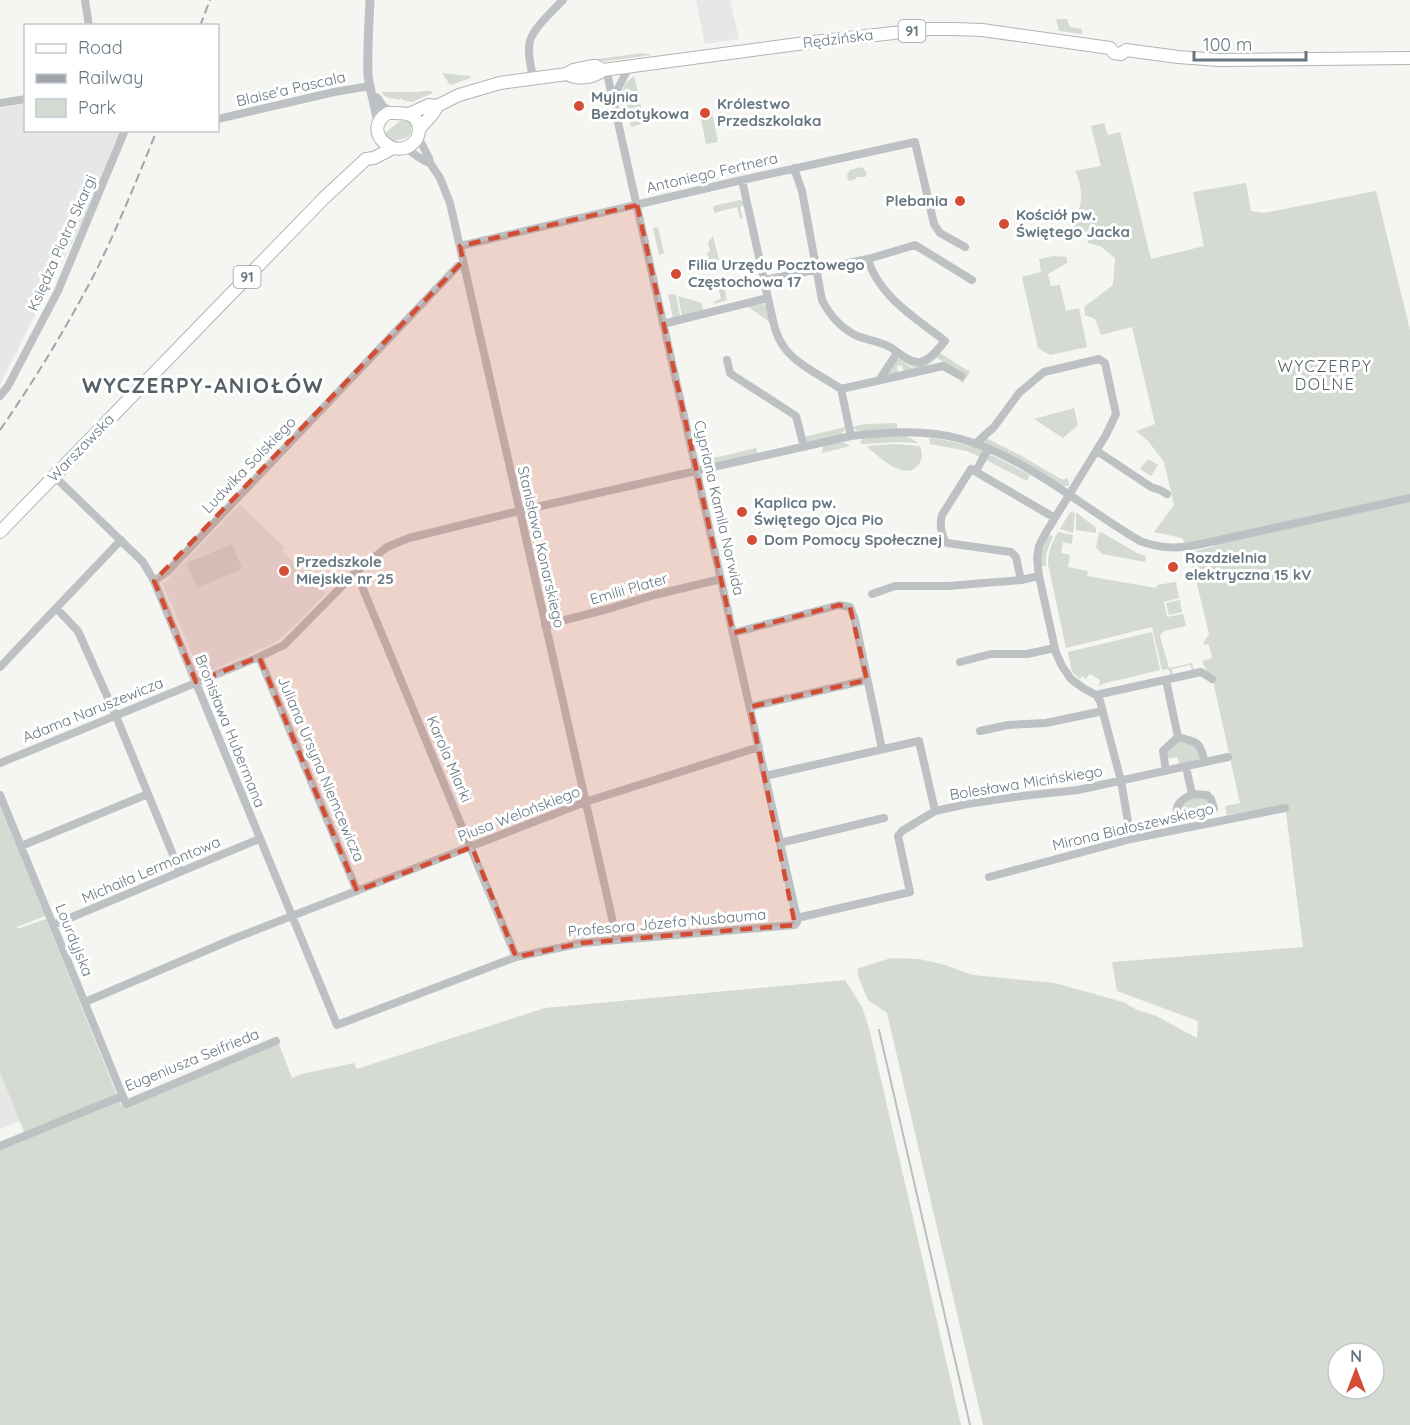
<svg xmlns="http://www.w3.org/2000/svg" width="1410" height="1425" font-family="Quicksand,sans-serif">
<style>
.built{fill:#e6e7e6}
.green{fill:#d5dad2;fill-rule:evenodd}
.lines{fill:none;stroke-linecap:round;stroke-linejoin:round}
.stream{stroke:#b5c1c4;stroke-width:2}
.primary-casing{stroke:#b0b5b8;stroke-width:14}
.minor{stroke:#bdc1c4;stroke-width:8}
.tertiary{stroke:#bdc1c4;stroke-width:9}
.primary{stroke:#fff;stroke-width:12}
.rail{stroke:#9fa5aa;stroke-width:2;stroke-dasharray:9 4.5;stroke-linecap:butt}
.marked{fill:#d34c34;fill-opacity:0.2;stroke:#d34c34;stroke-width:4.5;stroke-dasharray:12 8;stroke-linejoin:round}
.poi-dot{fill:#d34c34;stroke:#fff;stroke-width:2}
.labels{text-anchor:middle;stroke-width:6;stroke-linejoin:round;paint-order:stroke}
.shield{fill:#fff;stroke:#95a0a7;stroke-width:1.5}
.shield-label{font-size:14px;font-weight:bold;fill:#677781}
.street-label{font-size:15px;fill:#677781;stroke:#fff}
.poi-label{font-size:15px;font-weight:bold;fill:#677781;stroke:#fff;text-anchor:start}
.neighbourhood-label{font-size:16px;letter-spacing:1.5px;fill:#546066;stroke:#fff}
.district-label{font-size:21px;font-weight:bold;letter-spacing:1.5px;fill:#546066;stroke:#fff}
</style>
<rect width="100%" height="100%" fill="#f5f5f2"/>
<!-- built -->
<path class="built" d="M696 0H730L739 39 705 44Z
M25 104 26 130 123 131 105 178 0 384V108Z
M240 504 285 548 282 551 326 593 290 630 273 644 202 674 200 673 163 584Z
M0 1072 20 1121 0 1129Z"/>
<!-- green -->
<path class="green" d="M1056 19H1067L1070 27 1082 29V34L1059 31Z
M642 53 652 55 590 63V60Z
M442 73 470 76 471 78 450 85Z
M634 76 645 123 631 127C626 108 613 90 634 76Z
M422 91H431L433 93 412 102 402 100 401 98H400V100L386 97 381 92H419Z
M712 113 718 142 706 144 701 119 703 118V115Z
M400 121H409L411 123C414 140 404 138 392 141L385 136V133Z
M1104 123 1108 135 1120 132 1151 259 1204 246 1193 192 1246 183 1251 211 1264 213 1376 191 1410 330V1425H983L887 1013 868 1000 859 979 857 969 891 958 919 959 942 964 973 975 1055 983 1123 1002 1137 1010 1156 1016 1197 1038 1198 1021 1117 991 1112 962 1303 947 1285 805 1227 815 1225 806 1240 803 1213 681 1215 677 1207 672 1202 661 1212 658 1209 645 1203 644 1209 634 1196 580 1197 579V570H1192V556L1195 551 1215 546 1213 538 1186 544 1182 538 1154 532 1174 505 1164 462 1148 441 1136 431 1155 424 1132 327 1101 335 1095 319 1085 315 1084 307 1113 285 1115 258 1100 246 1088 243 1089 236 1075 233C1072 220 1075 221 1079 209 1083 197 1081 182 1075 171L1101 166 1091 126ZM1338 1353H1374V1389H1338Z
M862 167 867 173 865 177H857L854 180 848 181 847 175 850 170Z
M740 200 744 202 745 205 740 207 743 218 740 219 737 207 714 213 713 206Z
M658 227 664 253 659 255 653 228Z
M713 236 719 260 710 262 707 253 710 252 708 243Z
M1053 256 1067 257V263L1048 274 1051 286 1060 285 1066 311 1079 308 1087 347 1050 355 1038 348 1022 277 1041 272 1039 259Z
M722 276 727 300 714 304 715 301 721 299 716 278Z
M673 294 676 295 680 316 673 318 668 295Z
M678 296 702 303 703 311 682 316Z
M761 303 766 306 772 324 747 306Z
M940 353 970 372 963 383 960 382 964 374 937 358 925 367 915 369 899 358 909 362Z
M898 358 913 369 903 372 902 365 897 366 898 373 888 375 887 374Z
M1074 408 1078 425 1063 438 1034 419Z
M897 423V429L860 432 854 429 852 427 865 424Z
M845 427V430L840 435 807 442 805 441 804 437Z
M885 436H906L919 443 897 442 863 444 860 442 862 438Z
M931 438C949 440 964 444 981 450L983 454 980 457 967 451 930 444 929 439Z
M986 438 1020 455 1059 478 1064 480 1066 478 1068 479 1069 486H1062L983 444V440Z
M840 442 847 444 850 446 822 453 823 447 825 445Z
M896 444 920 446C922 452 923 458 919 464 905 483 880 457 867 447L868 446Z
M756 448 758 454 707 466 705 460Z
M991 455 1030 475 1027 481 986 460 988 456Z
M1148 459 1158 465 1151 476 1140 469Z
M1070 512 1075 513 1073 533 1060 529Z
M1076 512 1096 528V533L1076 530Z
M1058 532 1073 535 1072 544 1063 542 1061 553 1070 555 1068 567 1088 571 1087 576 1156 588 1157 585 1176 582 1179 598 1164 602 1167 617 1183 614 1186 626 1164 631 1160 636 1169 668 1192 663 1194 670H1192L1190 665 1172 669 1173 675H1171L1168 669 1162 670 1152 627 1066 648 1048 564C1048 551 1052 543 1058 532Z
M1101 532 1137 553 1146 556 1145 562 1102 554 1096 547 1099 533Z
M1048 534 1053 536 1046 554V566H1041L1040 556Z
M232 544 242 569 197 588 187 563Z
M1180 600 1182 612 1169 615 1166 603Z
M1152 632 1160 670 1106 683 1099 686 1100 680 1090 674 1086 679 1082 676 1080 679 1072 672 1068 652Z
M1179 740 1196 745 1200 756 1199 759 1187 764 1186 762 1179 764 1177 757 1166 759 1167 750Z
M1202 797C1211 801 1212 808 1206 815L1208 818 1185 822 1186 819 1179 814V806L1192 798Z
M0 806 45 916 17 927V929L46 919 121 1105 124 1108 279 1044 292 1078 302 1074 354 1063 357 1069 545 1008 845 980 862 1007 869 1028 961 1425H0V1149L46 1124 24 1132 0 1072Z"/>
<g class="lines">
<!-- stream -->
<path class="stream" d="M879 1030 970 1425"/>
<!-- primary casing -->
<g class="primary-casing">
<path id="primary" d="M603 70 813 42 929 29H955L982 30 1110 48 1114 53 1121 54 1126 50 1178 57 1220 60 1410 58
M567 74C578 80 593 78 603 70
M388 113C395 113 406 112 412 116 420 121 421 134 415 141 396 164 359 130 388 113Z
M409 114 429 105 437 106 459 95 500 83 567 74 573 70 592 66H596L603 70
M419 130C425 120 434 116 437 106
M0 532 324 198 366 159 374 158 393 148"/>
</g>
<!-- minor -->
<path class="minor" d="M85 0 89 26
M533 78C531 67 527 52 530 41 534 27 553 11 563 0
M613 98 629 67
M0 103 26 99
M218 119 334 92 370 86
M418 137 429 158 430 163 440 178 450 203 617 940
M405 148C413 152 421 161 430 163
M794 168 802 191 822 300C830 316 841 328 857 336 867 340 878 341 888 346 898 351 909 364 921 362 931 360 939 348 945 341 917 319 878 296 868 259
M460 246 742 180 915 142 934 224 940 233 965 247
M765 280 868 259 915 245 972 280
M768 298C772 314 774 334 784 347 794 363 825 378 841 389L851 436
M663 324 768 298 742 180
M727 360 730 373 734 376 796 416 804 447
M880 379 897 353
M841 389 943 366 961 376
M0 396 8 386 58 291 125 130
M975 444 994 427 1019 393 1044 372 1099 359 1105 363 1116 414 1106 435 1045 534 1039 546 1037 558 1039 576 1056 653 1062 666 1071 679 1083 688 1096 695 1100 701 1121 781 1131 839
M1097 451 1151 487 1160 490 1167 494
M976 471 988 449
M54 476 143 562 154 581 337 1025 516 957 582 943 795 925 797 922V918L606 69
M356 572 516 957
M1021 580 1016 557 1011 552 947 543 945 541C941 532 939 524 942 515L971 469 1055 518
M154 581 167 572 458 266 463 264
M872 594 895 586H948L1021 580 1039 576
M57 609 78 631 116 716 180 872
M545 625 608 609 654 595 721 579
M733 633 839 605 850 607 855 620 882 749
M259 657 357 891
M960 662 991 654H1027L1055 648
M0 667 121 540
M1166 680 1178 737
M1096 695 1201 672 1212 679
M750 707 867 680
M980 731 1008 725 1046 723 1103 711
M0 763 259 657 284 645 356 572 387 547 409 538 519 511 851 436C888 432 925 429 961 439 1026 457 1082 507 1140 541 1161 549 1179 549 1201 544L1410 498
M1166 771 1163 751 1178 737C1199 743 1199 741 1205 762
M765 776 919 741 935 811
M1192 794 1207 795 1211 799 1214 808
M0 795 126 1104 276 1041
M1177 815C1175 803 1182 800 1192 794L1186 767
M780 843 884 818
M21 846 148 794
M989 877 1131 839 1285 808
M797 918 910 892 898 836 902 831 935 811 967 804 1022 796 1078 790 1228 757
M53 925 259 839
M85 1002 233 939 585 802 759 747
M0 1146 122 1096"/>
<!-- tertiary -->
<path class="tertiary" d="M370 0C369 25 367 50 368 75 370 92 376 108 378 125
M372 96 377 98 383 107 393 113"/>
<!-- primary -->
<use href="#primary" class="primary"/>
<!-- rail -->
<path class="rail" d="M200 26 210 0
M0 430C36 378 68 325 97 269 119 224 138 177 157 130"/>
</g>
<!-- marked area -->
<path class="marked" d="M637 205 733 633 839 605 850 607 867 680 750 707 795 925 582 943 516 957 472 847 357 891 259 657 196 682 154 581 463 261 460 246Z"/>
<!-- markers -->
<g class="poi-dot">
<circle cx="579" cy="106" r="6"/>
<circle cx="705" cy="113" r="6"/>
<circle cx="960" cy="201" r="6"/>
<circle cx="1004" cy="224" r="6"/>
<circle cx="676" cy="274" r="6"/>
<circle cx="742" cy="512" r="6"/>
<circle cx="752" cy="540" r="6"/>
<circle cx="1173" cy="567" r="6"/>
<circle cx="284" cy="571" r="6"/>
</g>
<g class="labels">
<!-- shield labels -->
<g class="shield">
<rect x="898.5" y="20" width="27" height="22" rx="4.5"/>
<rect x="233.5" y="266" width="27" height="22" rx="4.5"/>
</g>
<g class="shield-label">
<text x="912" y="36">91</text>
<text x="247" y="282">91</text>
</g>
<!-- street labels -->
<g class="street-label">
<text transform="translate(838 39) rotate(-7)" y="5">Rędzińska</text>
<text transform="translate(291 89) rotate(-13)" y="5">Blaise'a Pascala</text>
<text transform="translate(712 173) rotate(-13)" y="5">Antoniego Fertnera</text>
<text transform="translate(62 243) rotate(-66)" y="5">Księdza Piotra Skargi</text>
<text transform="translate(81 448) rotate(-46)" y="5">Warszawska</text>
<text transform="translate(249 465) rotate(-46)" y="5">Ludwika Solskiego</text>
<text transform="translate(719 508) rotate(77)" y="5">Cypriana Kamila Norwida</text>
<text transform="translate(541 547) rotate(77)" y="5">Stanisława Konarskiego</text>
<text transform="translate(629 589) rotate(-16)" y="5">Emilii Plater</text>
<text transform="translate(93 710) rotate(-22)" y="5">Adama Naruszewicza</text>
<text transform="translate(230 731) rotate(68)" y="5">Bronisława Hubermana</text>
<text transform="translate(449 759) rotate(67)" y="5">Karola Miarki</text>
<text transform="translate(321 769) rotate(67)" y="5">Juliana Ursyna Niemcewicza</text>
<text transform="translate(1026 783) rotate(-9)" y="5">Bolesława Micińskiego</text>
<text transform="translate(519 814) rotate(-21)" y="5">Piusa Welońskiego</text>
<text transform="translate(1133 827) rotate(-13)" y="5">Mirona Białoszewskiego</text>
<text transform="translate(151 870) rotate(-23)" y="5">Michaiła Lermontowa</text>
<text transform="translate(667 923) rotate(-5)" y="5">Profesora Józefa Nusbauma</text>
<text transform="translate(74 940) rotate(68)" y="5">Lourdyjska</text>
<text transform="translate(192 1060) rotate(-22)" y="5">Eugeniusza Seifrieda</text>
</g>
<!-- poi labels -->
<g class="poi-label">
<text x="591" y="102">Myjnia<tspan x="591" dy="17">Bezdotykowa</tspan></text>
<text x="717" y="109">Królestwo<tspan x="717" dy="17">Przedszkolaka</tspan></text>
<text x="948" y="206" text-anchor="end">Plebania</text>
<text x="1016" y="220">Kościół pw.<tspan x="1016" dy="17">Świętego Jacka</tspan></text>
<text x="688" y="270">Filia Urzędu Pocztowego<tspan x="688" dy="17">Częstochowa 17</tspan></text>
<text x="754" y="508">Kaplica pw.<tspan x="754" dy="17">Świętego Ojca Pio</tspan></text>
<text x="764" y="545">Dom Pomocy Społecznej</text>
<text x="1185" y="563">Rozdzielnia<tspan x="1185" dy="17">elektryczna 15 kV</tspan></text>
<text x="296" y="567">Przedszkole<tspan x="296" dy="17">Miejskie nr 25</tspan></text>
</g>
<!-- neighbourhood labels -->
<g class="neighbourhood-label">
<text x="1325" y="372">WYCZERPY<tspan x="1325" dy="18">DOLNE</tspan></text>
</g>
<!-- district labels -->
<g class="district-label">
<text x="203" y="393">WYCZERPY-ANIOŁÓW</text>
</g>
</g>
<!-- legend -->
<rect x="24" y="24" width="195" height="108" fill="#ffffff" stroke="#c2c9cd" stroke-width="1.5"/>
<rect x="36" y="44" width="30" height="9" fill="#ffffff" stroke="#c2c9cd" stroke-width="1.5"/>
<text x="78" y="54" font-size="18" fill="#677781">Road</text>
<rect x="36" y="74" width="30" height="9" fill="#9fa5aa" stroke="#c2c9cd" stroke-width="1.5"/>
<text x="78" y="84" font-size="18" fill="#677781">Railway</text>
<rect x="36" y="99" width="30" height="18" fill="#d5dad2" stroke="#c2c9cd" stroke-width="1.5"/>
<text x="78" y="114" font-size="18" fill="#677781">Park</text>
<!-- north arrow -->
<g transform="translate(1356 1371)"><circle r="28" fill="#ffffff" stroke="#c2c9cd" stroke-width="1.5"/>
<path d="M0-4.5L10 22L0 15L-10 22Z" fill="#d34c34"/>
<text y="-9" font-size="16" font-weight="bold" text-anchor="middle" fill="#677781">N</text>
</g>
<!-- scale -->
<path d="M1194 51v9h112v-9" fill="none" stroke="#677781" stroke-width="3"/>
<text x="1203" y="51" font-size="18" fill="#677781" stroke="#ffffff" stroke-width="4.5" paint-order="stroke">100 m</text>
</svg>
